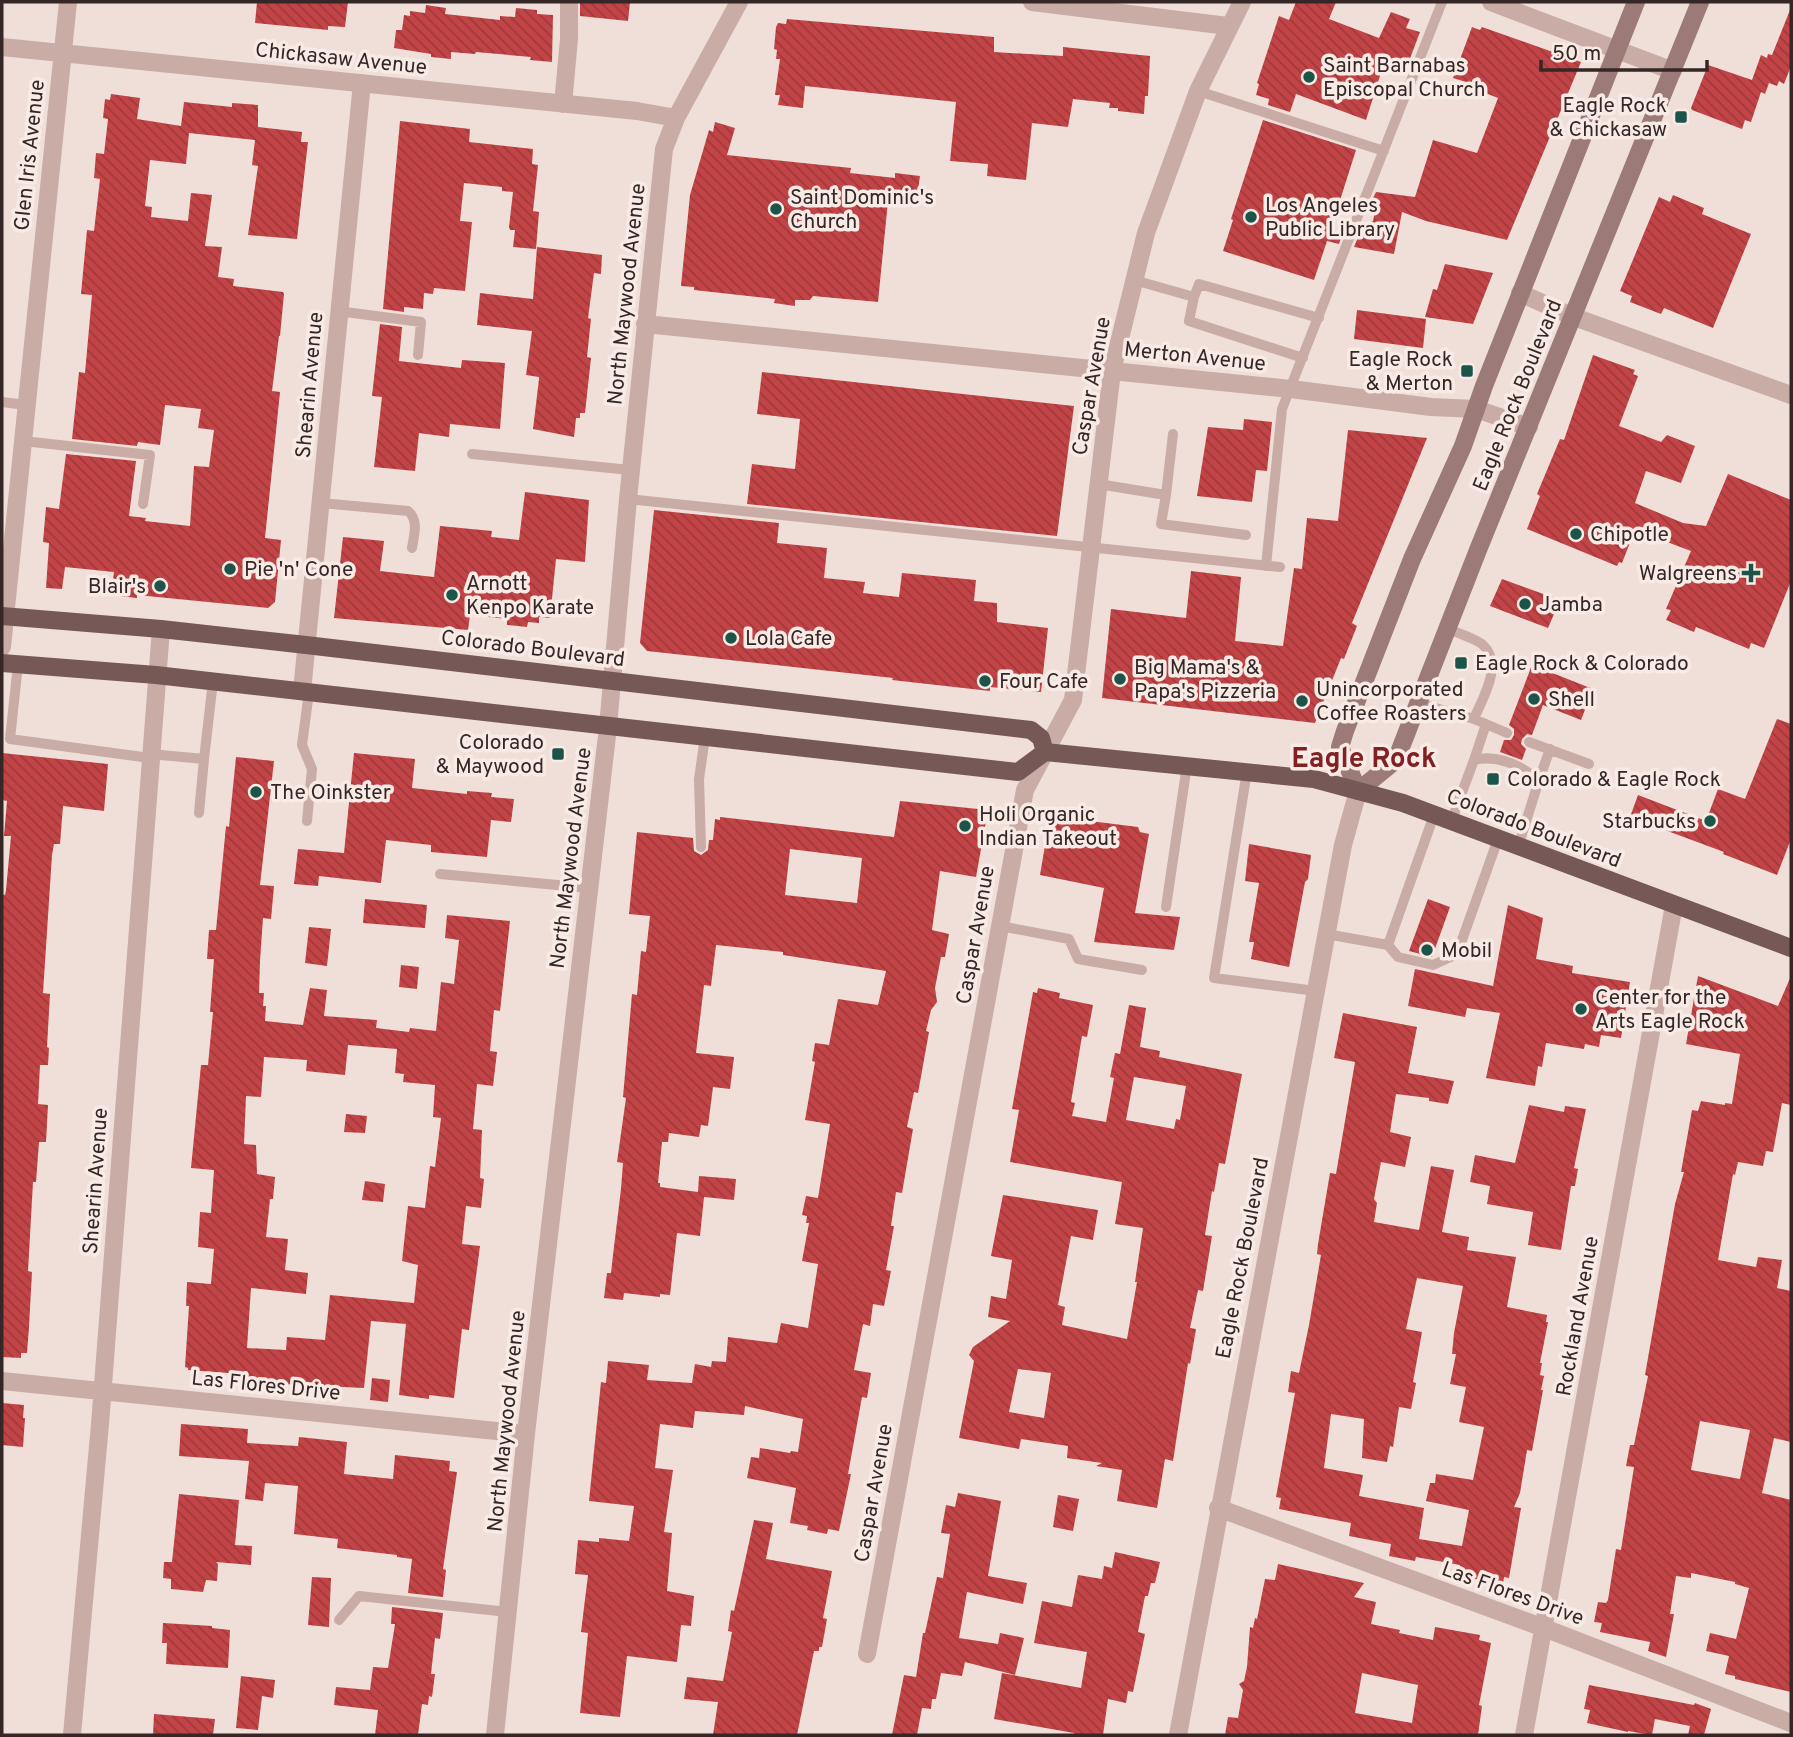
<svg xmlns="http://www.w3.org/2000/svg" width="1793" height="1737" font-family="Overpass,sans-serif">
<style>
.building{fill:url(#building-back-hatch);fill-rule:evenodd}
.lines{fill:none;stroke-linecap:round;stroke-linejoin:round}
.service{stroke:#c8aca5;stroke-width:10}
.minor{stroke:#c8aca5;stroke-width:18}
.secondary{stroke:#9b7a77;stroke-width:18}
.primary{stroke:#765957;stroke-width:18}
.poi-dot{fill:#1d5449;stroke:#f8eae5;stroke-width:2.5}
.labels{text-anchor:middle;stroke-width:7;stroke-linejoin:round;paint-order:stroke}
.street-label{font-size:21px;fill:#342726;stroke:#f8eae5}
.poi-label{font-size:21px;fill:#342726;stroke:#f8eae5;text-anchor:start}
.district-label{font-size:28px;font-weight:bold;fill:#812124;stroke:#f8eae5}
</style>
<defs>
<pattern id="building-back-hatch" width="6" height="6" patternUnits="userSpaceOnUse" patternTransform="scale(1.75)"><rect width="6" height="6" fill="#c34447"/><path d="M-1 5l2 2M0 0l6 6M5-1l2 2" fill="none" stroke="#9f393b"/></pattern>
</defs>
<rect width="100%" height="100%" fill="#f0dfd9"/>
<!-- building -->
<path class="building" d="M257 2H348L345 27 328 26V30L255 23Z
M580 2H630L628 21 580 16Z
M1296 2H1336L1329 19 1379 38 1391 12 1410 19 1406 28 1420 32 1406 69 1384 63 1366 120 1296 94 1290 112 1268 105 1269 99 1256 95 1259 84 1257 83 1279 16 1289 20Z
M426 5 446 8 445 14 500 20V16L515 17 516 8 537 10V14L553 15 552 62 530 60 531 57 476 52 475 54 451 52V59L431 57V54L394 48 396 30H402L404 15 410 16V11L425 13Z
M1790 10 1791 66 1784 84 1779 81 1777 86 1769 83 1765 94 1761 92 1751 122 1745 120 1742 129 1692 110 1691 108 1708 65 1752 80 1761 55 1767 58 1768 54 1772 55Z
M787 19 994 37V52L1063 56V47L1150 56 1148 96H1145L1144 114 1118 111V108H1109L1110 103 1073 99 1068 127 1032 123 1026 180 987 176 988 164 950 161 956 102 805 86 803 108 778 105 780 95H775L780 59H776L777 50 774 49 776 27 778 23 786 24Z
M1472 27 1480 30 1482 27 1581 62 1507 240 1426 221 1402 212 1394 254 1354 247 1363 225 1373 221 1377 202 1372 200 1376 192 1415 197 1433 140 1477 153 1498 98 1465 85 1466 82 1453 78Z
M111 94 140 98 137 119 181 126 184 102 232 107V103L258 105V127L302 132 301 142H308L297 239 248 235 258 166 252 165 255 140 189 133 186 164 150 160 145 206 152 207 151 217 188 221 191 193 212 195 205 246 222 247 218 277 234 279 233 286 283 292 284 294 280 336H279L272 391 280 392 265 538 281 540 275 602 268 608 137 595V598L111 595 114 572 65 567 62 589 46 588 49 543 43 542 46 507 59 509 66 454 136 461 129 516 146 518 145 521 190 526 194 466 209 467 214 430 198 428 201 409 165 405 160 445 138 442 137 446 72 439 79 372 85 373 92 295 81 294 87 230 94 231 100 179 94 178 96 153 104 154 108 119 103 118 105 99 110 100Z
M1263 120 1356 150 1328 238 1343 232 1339 244 1327 241 1314 280 1223 251 1233 220 1231 219Z
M400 121 470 129 469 142 533 149 532 164 538 165 533 211 539 212 536 249 513 247 515 230H510L509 227 513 192 502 191V187L464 183 460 221 472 222 465 291 434 288 433 294 424 293 423 309 404 307V312L383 309Z
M715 122 735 128 727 155 851 168 850 173 895 178V173L920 176 916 204 888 201 878 302 813 296 810 300H795V306L774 303 775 299 694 290V287L681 286 690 195 709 130 713 132Z
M1673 195 1704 208 1702 214 1751 234 1713 328 1664 308 1661 314 1630 302 1632 296 1620 291 1659 197 1670 202Z
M537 247 602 255 601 274 594 273 588 318 591 319 587 357 591 358 585 413H580V418H576L574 437 533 429 539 379V377L526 375 532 331 477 325 480 293 533 299Z
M1445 264 1493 273 1473 324 1425 317 1433 289 1437 290Z
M1357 310 1426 319 1423 348 1354 339Z
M380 324 402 327 399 361 461 368 462 360 505 363 500 429 450 424 449 437 419 433 415 471 374 467 382 397 372 396Z
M1593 355 1635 370 1633 374 1638 376 1619 426 1661 442 1667 435 1695 446 1681 483 1646 471 1635 503 1683 523 1706 526 1728 474 1791 500V581L1764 648 1751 643 1749 649 1696 627 1694 632 1666 620 1671 610 1666 609 1691 551 1635 530 1622 563 1619 562 1617 566 1527 529 1540 496 1537 494 1560 439 1564 440Z
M762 372 1074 406 1057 536 747 504 752 464 795 469 800 419 757 414Z
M1244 419 1272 422 1267 471 1256 470 1252 502 1197 496 1208 427 1243 430Z
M1348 430 1427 438 1352 623 1357 626 1344 659 1341 658 1315 723 1102 698 1111 609 1186 618 1191 571 1241 577 1235 641 1283 646 1294 568 1302 569 1307 518 1338 521Z
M525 492 589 500 585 562 556 559 550 618 539 617V623L528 622 527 627 507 625V619L470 615 468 630 334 618 343 537 384 541 380 571 434 577 440 526 492 531 491 537 519 540Z
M654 510 779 523 777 543 827 548 824 578 865 582 863 593 899 597 902 573 976 580 974 601 997 603V622L1048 628 1041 692 990 687V691L892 680 893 678 647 651 640 643Z
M1502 579 1560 600 1548 628 1490 606Z
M1532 665 1593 689 1581 720 1543 705 1532 735 1527 734 1522 739 1521 744 1526 749 1522 760 1500 752 1504 740H1511L1514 735V729L1509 725Z
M1777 719 1791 724V839L1777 875 1723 854 1724 852 1630 817 1638 795 1706 821 1718 789 1745 799Z
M2 753 108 764 104 811 63 806 60 844H54L52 855 43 993 50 994 47 1047 49 1048 48 1065H40L38 1104 48 1105 46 1142H39L36 1182H33L28 1271 32 1272 29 1327 27 1353H21V1358L2 1357V894L5 895 6 890 11 836H4L7 801 2 800Z
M354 753 415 759 412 788 467 794V791L492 793 491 797 514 799 511 822 491 820 487 857 431 852V845L386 840 381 883 319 876 318 886 294 884 298 849 344 853Z
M236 757 274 761 260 885 274 886 271 919 263 918 260 961 259 993H264L263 1006H266L265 1021 303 1025 310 988 327 990 324 1016 377 1020 376 1028 409 1032 410 1028 436 1031 441 982 454 984 459 940 445 938 447 915 510 921 500 1011 494 1010 490 1051 497 1052 493 1086 477 1084 473 1129 482 1130 480 1178 484 1179 481 1208 466 1206 462 1244 480 1246 469 1330 462 1329 454 1398 429 1395V1399L399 1395 406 1324 371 1321 364 1388 241 1382 242 1374 188 1370V1368L185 1367 189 1306H186L187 1282 211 1284 214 1249 198 1247 200 1212 211 1213 214 1170 191 1168 201 1065H208L213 1012H210L214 959H207L209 930H216L226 826 229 827ZM348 1045 397 1049 395 1073 404 1074 403 1082 435 1085 433 1117 441 1118 435 1167 430 1166 425 1208 408 1206 402 1261 418 1265 414 1303 330 1295 325 1340 287 1337 286 1350 247 1348 251 1288 306 1294 308 1273 285 1270 288 1239 266 1237 270 1199H273L275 1177 257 1174 256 1145 244 1144 246 1096 261 1097 264 1057 307 1060 306 1071 345 1075Z
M900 801 988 810 976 877 940 871 932 930 949 934 945 957H941L935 988 937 1002 931 1010 926 1031 929 1032 918 1093 914 1092 907 1127 913 1129 902 1193 896 1192 891 1226H894L886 1270 891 1271 884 1306 873 1304 870 1326 863 1324 854 1370 871 1373 867 1398 862 1397 848 1474H851L839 1531 828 1529 827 1534 807 1530 808 1526 790 1523 796 1488 747 1478 751 1457 759 1458 760 1448 790 1453 791 1451 798 1452 803 1419 745 1406 744 1415 695 1411 693 1428 660 1424 655 1468 673 1470 664 1532 672 1533 667 1591 694 1596 691 1626 681 1625 677 1662 627 1656 620 1717 580 1713 588 1633 581 1632 588 1575 575 1574 578 1540 599 1542V1538L629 1541 634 1506 589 1501 601 1382 606 1383 608 1361 649 1365 647 1380 692 1383 695 1364 711 1367 712 1361 726 1362 728 1337 777 1343 781 1323 808 1328 818 1264 802 1261 809 1223H806L807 1216 802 1215 806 1196 818 1198 830 1124 805 1120 815 1062 812 1061 815 1043 829 1045 838 999 878 1005 886 971 783 955V952L716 945 711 986 704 985 696 1053 734 1057 730 1089 713 1087 708 1126 701 1125 699 1137 669 1133 668 1142H662L658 1183H660V1187L698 1192 699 1176 736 1179 734 1200 704 1197 700 1236 677 1233 670 1295 660 1294V1297L624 1293 623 1300 604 1298 607 1273H611L613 1255 621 1189 623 1163 617 1162 626 1098 623 1097 632 994 637 995 641 951 646 952 650 916 629 914 637 832 693 838 694 851 701 855 708 850 709 840H713L715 819 720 820V817L894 837ZM790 849 862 858 857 903 785 895Z
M1050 816 1138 827 1140 832 1149 834 1135 913 1180 917 1174 950 1094 942 1104 888 1040 875Z
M1249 844 1311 855 1308 879 1305 882 1289 967 1251 959 1254 942H1249L1259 883 1245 881Z
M365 899 427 905 425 928 363 923Z
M1428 899 1450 907 1432 957 1409 951Z
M1508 905 1543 918 1536 959 1573 966 1572 973 1630 982 1621 1038 1601 1035 1599 1047 1585 1044 1584 1049 1546 1043 1542 1067 1538 1066 1535 1086 1486 1078 1500 1013 1467 1008 1465 1017 1408 1006 1415 969 1493 986Z
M309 927 331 929 327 966 305 963Z
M401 965 419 967 417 989 399 987Z
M1698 976 1778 1006 1791 976V1105L1782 1103 1773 1152 1766 1151 1763 1166 1738 1162 1735 1175 1733 1174 1718 1260 1756 1267 1758 1257 1782 1260 1777 1288 1791 1291V1442L1774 1438 1762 1493 1791 1500V1692L1735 1679V1676L1725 1674 1729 1656 1706 1651 1710 1633 1736 1639 1749 1588 1735 1584V1582L1691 1573V1578L1676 1576 1670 1614H1674L1666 1657 1648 1651 1650 1642 1600 1632 1602 1623 1594 1622 1598 1602 1606 1603 1608 1600 1616 1549 1621 1550 1634 1467 1626 1466 1630 1445H1634L1648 1376 1645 1375 1675 1204 1684 1172H1681L1692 1110 1698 1111 1701 1101 1725 1105V1103L1732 1104 1740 1054 1686 1044ZM1700 1421 1750 1430 1740 1479 1691 1470Z
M1038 988 1060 993 1059 998 1093 1005 1087 1037 1082 1036 1071 1102 1075 1103 1072 1116 1106 1122 1114 1078 1110 1077 1115 1053 1120 1054 1129 1005 1146 1008 1140 1047 1160 1051 1159 1057 1242 1074 1225 1164 1219 1163 1214 1192 1212 1191 1205 1235 1212 1236 1203 1291 1198 1290 1190 1328 1196 1329 1190 1364 1188 1363 1173 1461 1165 1459 1157 1508 1117 1501 1122 1470 1096 1466 1102 1463 1067 1458 1068 1446 1021 1439 1019 1449 959 1438 974 1361 969 1355 973 1347 1010 1321 988 1317 991 1296 1006 1299 1012 1260 991 1256 1003 1195 1098 1210 1093 1240 1071 1236 1058 1305 1065 1307 1062 1325 1127 1339 1137 1282H1135L1143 1228 1115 1224 1122 1182 1010 1162 1019 1110 1012 1109 1033 992 1037 993ZM1134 1077 1186 1086 1180 1120 1176 1119 1174 1129 1126 1120ZM1018 1369 1051 1373 1044 1418 1009 1412Z
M1343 1013 1417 1027 1408 1073 1454 1081 1448 1104 1429 1101V1098L1396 1094 1390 1132 1411 1137 1405 1167 1381 1162 1374 1199 1377 1203 1374 1222 1419 1230 1431 1166 1454 1170 1442 1232 1469 1237 1467 1250 1516 1257 1507 1307 1547 1315 1546 1322H1548L1540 1363H1542L1540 1375 1544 1376 1541 1390H1543L1532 1451 1527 1450 1520 1493 1514 1507 1521 1508 1509 1578 1504 1577 1503 1584 1458 1576 1460 1565 1416 1557 1415 1561 1389 1556 1391 1544 1349 1536 1351 1523 1279 1509 1281 1498 1276 1497 1295 1393 1288 1392 1291 1371 1299 1373 1309 1325 1321 1255 1317 1254 1318 1244 1330 1173 1336 1174 1355 1062 1334 1058ZM1417 1278 1463 1286 1454 1333 1452 1354H1456L1450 1384 1466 1387 1459 1422 1484 1427 1473 1480 1436 1474 1435 1483H1430L1426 1501 1469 1510 1462 1546 1419 1539 1424 1508 1359 1496 1363 1475 1324 1468 1331 1414 1364 1419 1362 1458 1387 1462 1390 1446 1393 1447 1399 1407 1411 1409 1416 1383 1413 1382 1422 1332 1406 1329Z
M1529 1105 1564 1112 1565 1106 1586 1109 1574 1168 1578 1169 1575 1186H1571L1561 1250 1528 1245 1533 1212 1487 1204 1490 1186 1470 1182 1475 1155 1515 1163Z
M346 1114 367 1116 365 1133 344 1132Z
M365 1181 385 1184 383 1202 362 1200Z
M372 1378 390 1380 388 1402 370 1400Z
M2 1403 24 1405 23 1418H25L23 1447 2 1445Z
M181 1424 248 1429 247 1443 298 1446 299 1437 347 1442 344 1474 393 1479 395 1455 450 1461 449 1471 457 1472 443 1569 446 1570 443 1597 408 1593 412 1559 397 1557V1555L337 1548 338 1539 294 1534 298 1486 265 1483 263 1501 245 1499 249 1461 179 1456Z
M958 1493 1001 1501 988 1576 1027 1583 1023 1604 967 1592 959 1638 998 1644 1000 1633 1024 1638 1015 1675 965 1662 962 1676 941 1673 936 1699H932L931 1709 922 1708 917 1735H892L904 1675 916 1677 923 1633H925L937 1577 943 1578 950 1534 941 1533 946 1505 955 1507Z
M179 1494 239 1500 235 1545 252 1546 251 1565 216 1562 218 1564 217 1581 206 1580 203 1592 171 1589V1579L163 1578 164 1562H172Z
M1058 1495 1079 1499 1073 1531 1053 1527Z
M754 1520 773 1523 766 1559 832 1571 823 1618 827 1619 822 1647H819V1651H814L797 1735H713L718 1702 684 1699 687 1677 723 1681 732 1632 728 1631 731 1610 734 1611Z
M1115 1552 1160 1562 1155 1583H1151L1148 1596H1145L1138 1632 1145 1634 1133 1692 1128 1691 1126 1703 1108 1699 1103 1735H1074V1733L994 1719 1002 1673 1081 1688 1087 1652 1034 1643 1042 1601 1072 1607 1078 1575 1102 1579 1104 1566 1112 1568Z
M1278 1564 1364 1583 1354 1597 1376 1602 1371 1624 1400 1630 1399 1633 1433 1640 1435 1627 1480 1635 1479 1640 1491 1643 1479 1705 1482 1706 1478 1735H1225L1228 1717 1238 1718 1243 1690 1239 1684 1244 1681 1247 1667 1250 1627 1253 1628 1255 1618 1257 1619 1265 1579 1275 1580ZM1362 1673 1418 1685 1412 1723 1355 1713Z
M312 1577 331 1578 329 1627 308 1625Z
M392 1607 443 1613 440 1639 435 1638 431 1674H435L432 1697 429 1696 428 1705 422 1704 418 1735H375L378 1710 334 1705 336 1687 370 1690 373 1667 388 1668 395 1624H391Z
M163 1623 212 1626V1628L230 1630 228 1668 166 1664 167 1643H162Z
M241 1676 275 1680 273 1698 262 1696 258 1730 236 1728Z
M1589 1685 1694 1705 1695 1703 1711 1709 1704 1735H1688L1690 1726 1655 1719 1652 1735 1628 1731V1732L1587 1723 1590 1710 1584 1709Z
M154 1714 215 1719 213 1735H153Z"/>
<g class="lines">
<!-- service -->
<path class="service" d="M1198 91 1384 151
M1134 280 1194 297 1199 284 1319 318
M1194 297 1189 321 1303 358
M338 311 421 322 418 355
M2 402 26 405
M23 441 150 455 143 504
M472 454 630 470
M1098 484 1166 495 1173 434
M1166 495 1161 524 1246 535
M628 499 1280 567
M321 503 408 511C419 520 414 535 412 548
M1266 566 1282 409 1442 2
M1447 628C1456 633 1477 639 1483 645 1504 665 1482 699 1474 719
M18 664 10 739 150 758
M1418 703 1474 719 1507 733
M1529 742 1589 764
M150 754 204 759 199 813
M204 759 213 681
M1474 760 1486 724
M1247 771 1214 978 1316 991
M1539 780 1550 749
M307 821 312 769 302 745 309 692
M1451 822 1474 760C1498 754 1520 765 1539 780L1518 847
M701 847 699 779 705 737
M440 874 589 888
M1166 907 1187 765
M1000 926 1069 939 1078 959 1142 970
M1326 934 1388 945 1434 815
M1388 945 1398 957 1433 965 1457 954 1498 839
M339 1620 359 1596 508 1612"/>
<!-- minor -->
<path class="minor" d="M1032 2 1228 26
M1491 2 1673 71
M2 47 637 111 676 118
M563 104 569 39V2
M1520 293 1574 317 1791 395
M645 324 1291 389 1431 407 1476 409 1529 427
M2 647 68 2
M302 691 362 83
M2 1381 526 1434
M1218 1508 1544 1628 1791 1723
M867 1654 1025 790 1073 700 1112 371 1146 233 1198 91 1242 2
M72 1735 100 1424 161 629
M495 1735 526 1434 608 727 628 499 664 149 676 118 739 2
M1178 1735 1343 845 1358 791
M1524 1735 1674 905"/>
<!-- secondary -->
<path class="secondary" d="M1636 2 1484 386 1463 446 1412 559 1345 731 1340 747 1358 791 1396 760 1478 550 1700 2"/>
<!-- primary -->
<path class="primary" d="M2 616 161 629 306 645 1031 730 1041 738 1045 752
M2 663 156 675 1018 772 1045 752 1314 779 1403 803 1791 948"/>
</g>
<!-- markers -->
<g class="poi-dot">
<circle cx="1309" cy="77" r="7"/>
<rect x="1674" y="110" width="14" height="14" rx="3.5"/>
<circle cx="776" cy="209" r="7"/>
<circle cx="1251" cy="217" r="7"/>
<rect x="1460" y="364" width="14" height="14" rx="3.5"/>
<circle cx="1576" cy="534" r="7"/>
<circle cx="230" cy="569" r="7"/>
<path d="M1747.5 562.5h7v7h7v7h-7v7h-7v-7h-7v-7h7z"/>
<circle cx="160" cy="586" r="7"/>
<circle cx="452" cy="595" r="7"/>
<circle cx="1525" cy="604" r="7"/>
<circle cx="731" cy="638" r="7"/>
<rect x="1454" y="656" width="14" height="14" rx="3.5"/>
<circle cx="1120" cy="679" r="7"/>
<circle cx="985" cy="681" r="7"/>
<circle cx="1534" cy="699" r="7"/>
<circle cx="1302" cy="701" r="7"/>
<rect x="551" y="747" width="14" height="14" rx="3.5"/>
<rect x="1486" y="772" width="14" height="14" rx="3.5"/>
<circle cx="256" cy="792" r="7"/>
<circle cx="1710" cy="821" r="7"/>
<circle cx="965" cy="826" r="7"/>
<circle cx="1427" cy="950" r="7"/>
<circle cx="1581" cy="1009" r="7"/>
</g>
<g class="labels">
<!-- street labels -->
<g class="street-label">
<text transform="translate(341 58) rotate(6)" y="7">Chickasaw Avenue</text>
<text transform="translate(29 155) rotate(-84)" y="7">Glen Iris Avenue</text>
<text transform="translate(626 294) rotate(-84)" y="7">North Maywood Avenue</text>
<text transform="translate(1195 356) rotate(6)" y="7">Merton Avenue</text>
<text transform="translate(309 385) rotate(-85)" y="7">Shearin Avenue</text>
<text transform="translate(1091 386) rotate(-80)" y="7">Caspar Avenue</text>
<text transform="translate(1517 395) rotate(-68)" y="7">Eagle Rock Boulevard</text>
<text transform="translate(533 648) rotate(7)" y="7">Colorado Boulevard</text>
<text transform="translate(1534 828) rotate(21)" y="7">Colorado Boulevard</text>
<text transform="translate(570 858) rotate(-83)" y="7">North Maywood Avenue</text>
<text transform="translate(975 935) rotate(-80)" y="7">Caspar Avenue</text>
<text transform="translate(95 1181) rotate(-86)" y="7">Shearin Avenue</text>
<text transform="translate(1242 1258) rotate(-79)" y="7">Eagle Rock Boulevard</text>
<text transform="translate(1577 1316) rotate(-80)" y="7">Rockland Avenue</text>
<text transform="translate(266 1385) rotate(6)" y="7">Las Flores Drive</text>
<text transform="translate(506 1421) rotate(-84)" y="7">North Maywood Avenue</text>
<text transform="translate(873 1493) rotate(-80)" y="7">Caspar Avenue</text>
<text transform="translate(1513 1593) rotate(20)" y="7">Las Flores Drive</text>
</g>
<!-- poi labels -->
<g class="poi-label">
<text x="1323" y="72">Saint Barnabas<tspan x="1323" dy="24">Episcopal Church</tspan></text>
<text x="1667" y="112" text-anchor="end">Eagle Rock<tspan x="1667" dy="24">&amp; Chickasaw</tspan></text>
<text x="790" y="204">Saint Dominic's<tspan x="790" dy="24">Church</tspan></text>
<text x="1265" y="212">Los Angeles<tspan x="1265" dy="24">Public Library</tspan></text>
<text x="1453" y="366" text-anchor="end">Eagle Rock<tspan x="1453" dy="24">&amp; Merton</tspan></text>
<text x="1590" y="541">Chipotle</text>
<text x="244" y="576">Pie 'n' Cone</text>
<text x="1737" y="580" text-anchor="end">Walgreens</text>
<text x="466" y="590">Arnott<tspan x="466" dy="24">Kenpo Karate</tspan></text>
<text x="146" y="593" text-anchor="end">Blair's</text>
<text x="1539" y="611">Jamba</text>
<text x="745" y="645">Lola Cafe</text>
<text x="1475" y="670">Eagle Rock &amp; Colorado</text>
<text x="1134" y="674">Big Mama's &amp;<tspan x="1134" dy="24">Papa's Pizzeria</tspan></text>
<text x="999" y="688">Four Cafe</text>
<text x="1316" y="696">Unincorporated<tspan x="1316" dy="24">Coffee Roasters</tspan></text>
<text x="1548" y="706">Shell</text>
<text x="544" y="749" text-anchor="end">Colorado<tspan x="544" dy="24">&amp; Maywood</tspan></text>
<text x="1507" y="786">Colorado &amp; Eagle Rock</text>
<text x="270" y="799">The Oinkster</text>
<text x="979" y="821">Holi Organic<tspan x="979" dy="24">Indian Takeout</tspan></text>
<text x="1696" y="828" text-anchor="end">Starbucks</text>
<text x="1441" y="957">Mobil</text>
<text x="1595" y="1004">Center for the<tspan x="1595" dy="24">Arts Eagle Rock</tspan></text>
</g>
<!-- district labels -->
<g class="district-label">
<text x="1364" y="767">Eagle Rock</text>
</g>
</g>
<!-- border -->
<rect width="1793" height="1737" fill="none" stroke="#342726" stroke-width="7"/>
<!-- scale -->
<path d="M1541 60v10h166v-10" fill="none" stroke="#342726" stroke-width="3.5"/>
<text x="1552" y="60" font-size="21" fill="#342726" stroke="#f8eae5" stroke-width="5" paint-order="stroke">50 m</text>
</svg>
